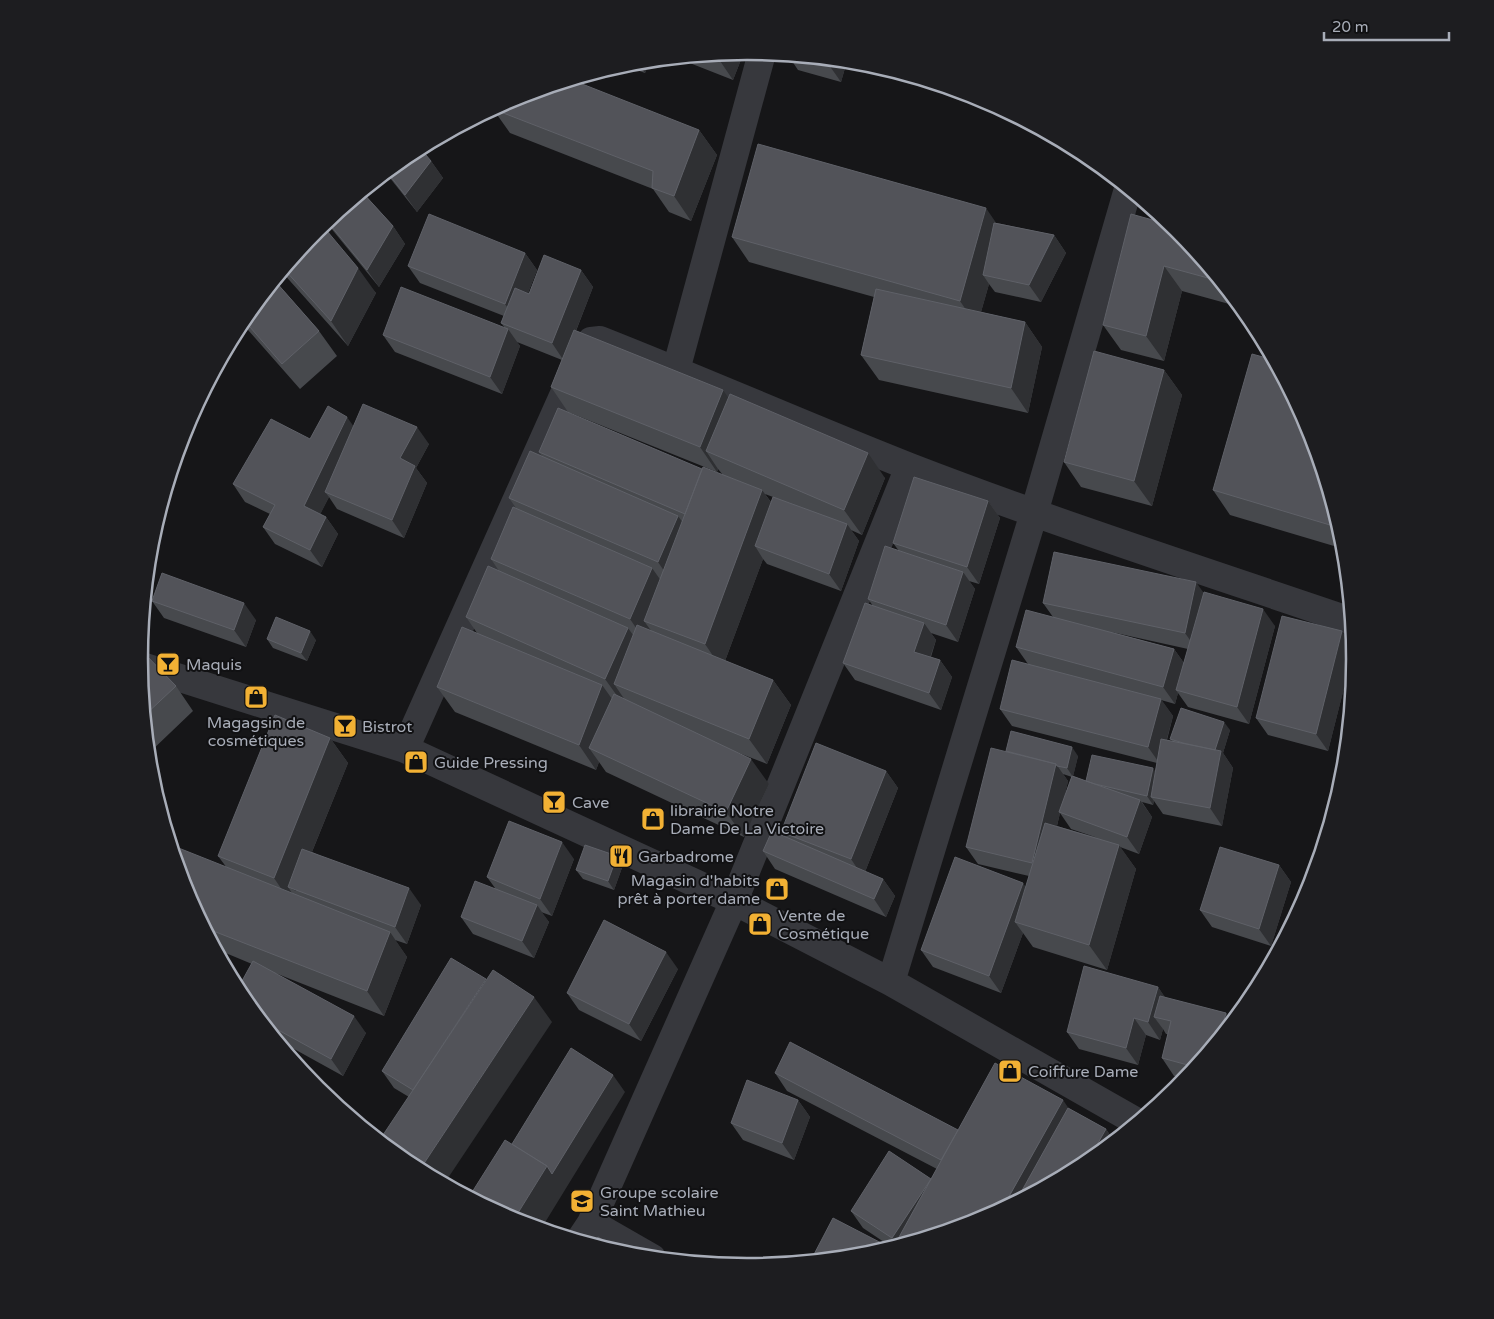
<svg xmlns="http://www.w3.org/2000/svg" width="1494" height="1319" font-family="'Varela Round',sans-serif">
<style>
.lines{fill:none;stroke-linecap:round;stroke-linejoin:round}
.street{stroke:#37383d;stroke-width:28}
.wall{fill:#47494d;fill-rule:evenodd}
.shaded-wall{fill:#2f3033}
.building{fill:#525359;stroke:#5f6168}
.labels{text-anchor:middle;stroke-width:4;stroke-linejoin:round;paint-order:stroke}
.poi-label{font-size:16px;fill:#a8adb8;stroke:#111113;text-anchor:start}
.rim{fill:none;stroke:#a8adb8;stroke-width:2.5}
</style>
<rect width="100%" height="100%" fill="#161618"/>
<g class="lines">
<!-- street -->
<path class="street" d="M676 370 762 53
M139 665 405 749 734 901 891 982 1137 1122
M405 749 584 349 591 341 600 340C704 381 806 426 910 467 1055 523 1204 571 1351 621
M891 982 1034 513 1128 189
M591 1223 652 1258
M579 1241 591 1223 734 901 909 467"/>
</g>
<!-- wall -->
<path class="wall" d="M744 52 733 80 677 58Z
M788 55 847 61 841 82 798 70Z
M650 61 645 73 623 65 629 63Z
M493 109 699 130 717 155 691 221 669 212 653 189 510 133Z
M409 154 431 161 443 178 417 212 386 173Z
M362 192 393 226 405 244 379 287 326 222Z
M997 223 1054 235 1066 253 1041 302 995 292 989 284 981 312 1025 322 1042 347 1028 413 879 380 861 355 874 297 749 262 732 237Z
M317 229 376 293 348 346 282 272Z
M1177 230 1240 307 1182 291 1164 361 1121 350 1103 325Z
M525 253 537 270 528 293 581 270 593 287 576 331 729 398 885 478 862 535 851 530 859 541 841 591 767 564 763 559 725 661 773 680 791 705 767 764 736 752 769 784 744 837 606 772 599 762 596 770 455 712 437 687 477 633 466 617 499 571 491 559 516 508 509 498 542 456 539 452 702 469 723 475 718 469 717 472 568 412 551 387 562 360 517 342 520 346 502 394 395 352 383 335 505 328 501 323 504 316 420 283 408 266ZM765 494 773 497 771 502Z
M275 281 319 331 337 356 300 389 241 322Z
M1164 370 1182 395 1152 506 1081 487 1064 462Z
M354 426 429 444 416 468 427 483 404 538 337 509 329 497 320 514 326 517 338 534 322 567 275 544 263 527 270 514 245 502 233 484 310 439Z
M1309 427 1344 541V549L1230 515 1213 490Z
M163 500 166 506 159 513Z
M988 501 1000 518 979 584 969 581 975 589 958 642 931 633 936 640 931 657 940 660 952 677 941 710 855 680 843 663 873 606 868 599 899 551 893 543Z
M1203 593 1275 626 1249 724 1188 707 1178 693 1175 704 1161 700 1173 716 1167 740 1172 741 1170 739 1230 730 1223 753 1233 768 1222 826 1163 814 1154 801 1153 805 1142 802 1152 817 1139 854 1120 847 1136 869 1107 970 1033 947 1023 933 1001 993 933 967 921 950 1026 887 1029 876 978 864 966 847 1006 751 1078 756 1073 776 1086 781 1155 772 1157 763 1012 726 1000 709 1028 664 1016 647 1053 617 1043 603ZM1111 632 1188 649 1184 663 1174 649ZM1063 774 1072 777 1064 798 1068 781ZM1060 813 1071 829 1098 838 1057 826Z
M152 601 256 620 246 647 164 618Z
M267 639 316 640 307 661 273 648Z
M1354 648 1328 751 1268 735 1256 718Z
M139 659 176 686 193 711 148 754Z
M330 738 348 763 312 852 421 905 407 944 395 940 407 957 384 1016 275 973 366 1033 343 1076 276 1039 241 997 252 964 216 949 185 892 227 868 218 856Z
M886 771 898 788 865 872 883 879 895 896 886 917 775 869 763 851 784 836 781 832Z
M617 856 623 865 614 890 583 879 576 870Z
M574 859 552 916 541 912 549 922 534 958 473 934 461 917 495 888 487 877Z
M1279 865 1291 882 1271 946 1212 927 1200 910Z
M678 969 641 1041 579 1010 567 993Z
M1158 987 1165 998 1226 1013 1232 1022 1186 1079 1174 1076 1162 1058 1168 1034H1166L1163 1029 1160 1040 1146 1035 1138 1065 1079 1049 1067 1032Z
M552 1022 409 1097 394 1088 382 1071Z
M775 1073 958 1130 1068 1108 1106 1129 1114 1141 1085 1165 980 1222 893 1248 863 1228 851 1211 931 1179 937 1169 787 1091Z
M798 1100 810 1117 794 1160 743 1140 731 1123Z"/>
<!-- shaded-wall -->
<path class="shaded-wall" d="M744 52 733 80 716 55V54Z
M831 60 847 61 841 82 829 65Z
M650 61 645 73 637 62Z
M699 130 717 155 691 221 674 196Z
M431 161 443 178 417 212 405 195Z
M986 208 1003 233 983 275 989 284 977 326 960 301Z
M393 226 405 244 379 287 367 270Z
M1054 235 1066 253 1041 302 1029 285Z
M525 253 537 270 517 321 505 304Z
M1164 266 1182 291 1164 361 1146 336Z
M358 268 376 293 348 346 331 321Z
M581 270 593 287 564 361 552 343Z
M1025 322 1042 347 1028 413 1011 388Z
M508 329 520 346 502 394 490 377Z
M1164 370 1182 395 1152 506 1134 481Z
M723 390 740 415 706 451 718 469 717 472 700 447Z
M347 417 359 434 325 492 329 497 316 523 304 506Z
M417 427 429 444 416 468 427 483 404 538 392 520 400 458Z
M868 453 885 478 862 535 844 510Z
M762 490 780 515 755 546 763 559 722 669 705 644Z
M988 501 1000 518 979 584 967 567Z
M678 516 696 540 675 587 658 562Z
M326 517 338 534 322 567 310 550Z
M847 524 859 541 841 591 829 574Z
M652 568 669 592 644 621 652 632 647 644 630 619Z
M963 572 975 589 958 642 946 625Z
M1196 582 1208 599 1197 650 1185 633Z
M244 603 256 620 246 647 234 630Z
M1263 609 1275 626 1249 724 1237 707Z
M924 623 936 640 926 669 914 652Z
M628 628 646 653 614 684 625 700 623 704 605 679Z
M310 631 316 640 307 661 301 653Z
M1342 631 1354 649 1328 751 1316 734Z
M1174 649 1186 666 1176 690 1178 693 1175 704 1163 687Z
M940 660 952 677 941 710 929 693Z
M773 680 791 705 767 764 749 739Z
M602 685 620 710 589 748 599 762 596 770 579 745Z
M1161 699 1173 716 1160 764 1148 747Z
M1224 722 1230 730 1223 753 1233 768 1222 826 1210 808 1214 753Z
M330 738 348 763 296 891 288 887 294 896 291 903 274 878Z
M1072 747 1078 756 1073 777 1067 768Z
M751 759 769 784 744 837 726 812Z
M1056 764 1068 781 1061 812H1059L1060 813 1044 880 1032 863Z
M1153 768 1159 777 1151 797 1154 801 1153 805 1147 796Z
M886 771 898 788 863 877 851 859Z
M1140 800 1152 817 1139 854 1127 837Z
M562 842 574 859 552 916 540 899Z
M1119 845 1136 869 1107 970 1089 945Z
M617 856 623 865 614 890 608 881Z
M1279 865 1291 882 1271 946 1259 929Z
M883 879 895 896 886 917 874 899Z
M1023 883 1035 900 1015 922 1023 933 1001 993 989 976Z
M409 888 421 905 407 944 395 927Z
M537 905 549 922 534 958 522 941Z
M390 932 407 957 384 1016 367 991Z
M666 952 678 969 641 1041 629 1024Z
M1158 987 1170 1004 1154 1017 1163 1029 1160 1040 1148 1022Z
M534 997 552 1022 444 1184 419 1171Z
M1226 1013 1232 1022 1219 1038Z
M354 1016 366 1033 343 1076 331 1059Z
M1134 1018 1146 1035 1138 1065 1126 1048Z
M613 1075 625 1092 541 1229 513 1221 547 1166Z
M798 1100 810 1117 794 1160 782 1143Z
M1063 1100 1080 1125 1046 1186 1002 1209Z
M1106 1129 1114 1141 1086 1164Z
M931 1179 898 1246 892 1238Z"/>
<!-- building -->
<path class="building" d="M799 56 831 60 829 65Z
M572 80 699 130 674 196 652 188 653 171 493 109 514 97Z
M758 144 986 208 960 301 732 237Z
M420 148 431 161 405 195 387 172 409 154Z
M362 192 393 226 367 270 327 221Z
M429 214 525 253 505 304 408 266Z
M1131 214 1171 225 1177 230 1219 281 1164 266 1146 336 1103 325Z
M994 223 1054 235 1029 285 983 275Z
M322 225 358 268 331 321 284 269 317 229Z
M544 255 581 270 552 343 501 323 515 288 529 294Z
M275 281 319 331 282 364 243 319Z
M401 287 508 329 490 377 383 335Z
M876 289 1025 322 1011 388 861 355Z
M574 330 723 390 700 447 551 387Z
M1094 351 1164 370 1134 481 1064 462Z
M1252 354 1274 360 1309 427 1340 528 1213 490Z
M730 394 868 453 844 510 706 451Z
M363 404 417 427 400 458 415 466 392 520 325 492Z
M328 406 347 417 304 506 326 517 310 550 263 527 275 505 233 484 271 419 310 439Z
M558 408 702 469 685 514 539 452Z
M530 451 678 516 658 562 509 498Z
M703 467 762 490 705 644 644 621Z
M914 477 988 501 967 567 893 543Z
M773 497 847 524 829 574 755 546Z
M513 507 652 568 630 619 491 559Z
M885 546 963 572 946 625 868 599Z
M1054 552 1196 582 1185 633 1043 603Z
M488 566 628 628 605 679 466 617Z
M162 573 244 603 234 630 152 601Z
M1204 592 1263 609 1237 707 1176 690Z
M865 603 924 623 914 652 940 660 929 693 843 663Z
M1026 610 1174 649 1163 687 1016 647Z
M1282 616 1342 631 1316 734 1256 718Z
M276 617 310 631 301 653 267 639Z
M637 625 773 680 749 739 614 684Z
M462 627 602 685 579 745 437 687Z
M143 652 176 686 144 716 139 659V657Z
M1012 660 1161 699 1148 747 1000 709Z
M614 694 751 759 726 812 589 748Z
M1181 708 1224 722 1215 750 1183 743 1170 739Z
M275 715 330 738 274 878 218 856Z
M1011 731 1072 747 1067 768 1057 766 1056 764 1006 751Z
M1161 739 1221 751 1210 808 1151 797Z
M816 743 886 771 851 859 781 832Z
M991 748 1056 764 1032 863 966 847Z
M1092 755 1153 768 1147 796 1095 784 1086 781Z
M1072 776 1140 800 1127 837 1059 812Z
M509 821 562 842 540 899 487 877Z
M1045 823 1119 845 1089 945 1015 922Z
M772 831 883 879 874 899 763 851Z
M171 845 390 932 367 991 203 927 185 892Z
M585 845 617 856 608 881 576 870Z
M1220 847 1279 865 1259 929 1200 910Z
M302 849 409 888 395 927 288 887Z
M955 857 1023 883 989 976 921 950Z
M475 881 537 905 522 941 461 917Z
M604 920 666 952 629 1024 567 993Z
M451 958 486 979 413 1090 382 1071Z
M253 961 354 1016 331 1059 260 1020 241 997 237 990Z
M1084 966 1158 987 1148 1022 1134 1018 1126 1048 1067 1032Z
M493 970 534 997 419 1171 409 1165 379 1141Z
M1160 996 1226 1013 1219 1038 1195 1067 1162 1058 1171 1021 1154 1017Z
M790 1042 958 1130 941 1160 775 1073Z
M571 1048 613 1075 552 1174 547 1166 512 1144Z
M995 1063 1063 1100 1002 1209 980 1222 893 1248Z
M747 1080 798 1100 782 1143 731 1123Z
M1068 1108 1106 1129 1086 1164 1015 1203Z
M505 1140 547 1166 513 1221 469 1197Z
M889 1151 931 1179 892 1238 851 1211Z
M833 1218 891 1248 865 1256 810 1262Z
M576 1233 594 1243 598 1237 626 1255 572 1239Z"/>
<!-- icons -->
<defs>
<g id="bar-square" transform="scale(1.25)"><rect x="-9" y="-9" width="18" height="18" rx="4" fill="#f2b134" stroke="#111113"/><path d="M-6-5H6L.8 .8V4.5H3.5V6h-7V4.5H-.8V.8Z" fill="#111"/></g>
<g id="shop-square" transform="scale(1.25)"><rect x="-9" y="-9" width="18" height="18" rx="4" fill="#f2b134" stroke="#111113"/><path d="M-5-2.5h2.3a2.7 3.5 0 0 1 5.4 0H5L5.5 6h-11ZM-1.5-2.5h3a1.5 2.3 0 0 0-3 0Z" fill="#111"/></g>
<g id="restaurant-square" transform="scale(1.25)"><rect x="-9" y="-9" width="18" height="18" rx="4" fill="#f2b134" stroke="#111113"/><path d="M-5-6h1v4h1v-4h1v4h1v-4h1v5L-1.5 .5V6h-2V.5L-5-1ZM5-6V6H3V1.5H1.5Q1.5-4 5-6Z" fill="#111"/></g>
<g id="school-square" transform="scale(1.25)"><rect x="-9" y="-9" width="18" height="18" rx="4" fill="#f2b134" stroke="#111113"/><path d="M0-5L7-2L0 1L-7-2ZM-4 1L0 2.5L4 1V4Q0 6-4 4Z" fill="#111"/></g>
</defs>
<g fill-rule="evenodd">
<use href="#bar-square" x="168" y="664"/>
<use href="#shop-square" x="256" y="697"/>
<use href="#bar-square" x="345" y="726"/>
<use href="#shop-square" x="416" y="762"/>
<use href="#bar-square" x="554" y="802"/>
<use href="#shop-square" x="653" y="819"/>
<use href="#restaurant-square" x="621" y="856"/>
<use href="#shop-square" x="777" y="889"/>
<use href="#shop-square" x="760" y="924"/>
<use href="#shop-square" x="1010" y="1071"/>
<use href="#school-square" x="582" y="1201"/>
</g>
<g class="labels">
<!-- poi labels -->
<g class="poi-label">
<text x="186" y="670">Maquis</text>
<text x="256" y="728" text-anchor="middle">Magagsin de<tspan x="256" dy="18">cosmétiques</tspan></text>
<text x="362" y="732">Bistrot</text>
<text x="434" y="768">Guide Pressing</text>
<text x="572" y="808">Cave</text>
<text x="670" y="816">librairie Notre<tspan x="670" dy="18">Dame De La Victoire</tspan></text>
<text x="638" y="862">Garbadrome</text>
<text x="760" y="886" text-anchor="end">Magasin d'habits<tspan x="760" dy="18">prêt à porter dame</tspan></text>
<text x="778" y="921">Vente de<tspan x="778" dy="18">Cosmétique</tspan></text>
<text x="1028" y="1077">Coiffure Dame</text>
<text x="600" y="1198">Groupe scolaire<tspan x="600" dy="18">Saint Mathieu</tspan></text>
</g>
</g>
<!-- crop -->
<path d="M0 0H1494V1319H0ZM148 659a599 599 0 1 1 1198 0a599 599 0 1 1-1198 0Z" fill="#1d1d20" fill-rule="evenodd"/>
<path class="rim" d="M148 659a599 599 0 1 1 1198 0a599 599 0 1 1-1198 0Z"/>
<!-- scale -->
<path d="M1324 32v8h125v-8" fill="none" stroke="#a8adb8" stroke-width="2.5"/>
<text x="1332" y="32" font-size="15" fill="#a8adb8" stroke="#111113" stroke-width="4" paint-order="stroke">20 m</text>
</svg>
